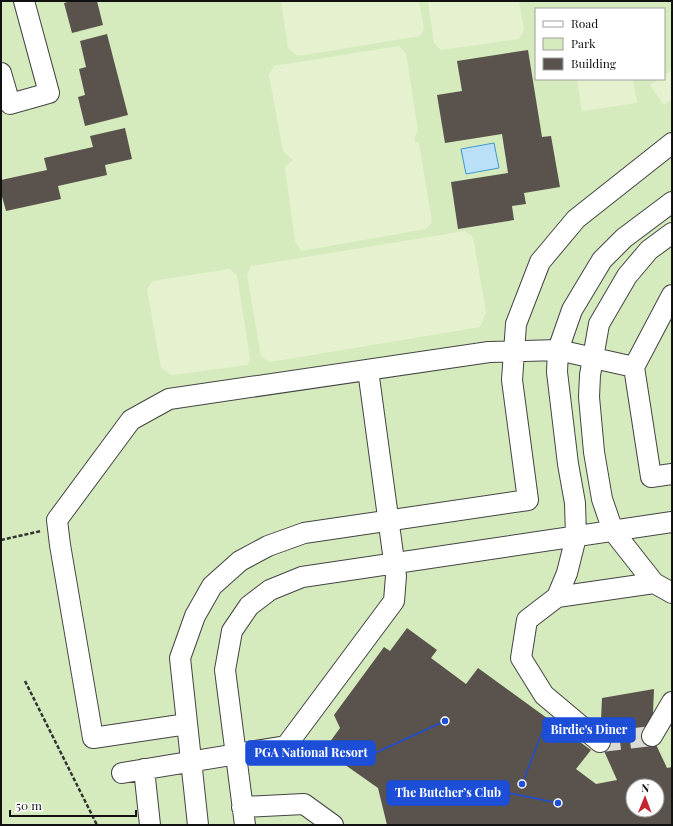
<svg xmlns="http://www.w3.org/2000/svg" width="673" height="826" font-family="'Playfair Display',serif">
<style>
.green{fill:#d5ebbd;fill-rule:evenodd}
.pitch{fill:#e6f2cf}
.water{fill:#b9e0f7;stroke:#3f96cf}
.building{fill:#5a524d;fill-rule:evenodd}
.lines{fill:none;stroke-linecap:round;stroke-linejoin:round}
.minor-tunnel{stroke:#dbdad3;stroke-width:20;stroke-dasharray:20 10;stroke-linecap:butt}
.minor-casing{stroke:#444;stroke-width:22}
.path{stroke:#333;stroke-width:2.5;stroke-dasharray:4 2;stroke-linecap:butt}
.minor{stroke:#fff;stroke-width:20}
.leader{fill:none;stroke:#1d4ed8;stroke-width:1.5}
.callout-dot{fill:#1d4ed8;stroke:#fff;stroke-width:1.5}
.callout{fill:#1d4ed8;stroke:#1d4ed8;stroke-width:1.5}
.callout-label{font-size:12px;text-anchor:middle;font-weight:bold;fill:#fff}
</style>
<rect width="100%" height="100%" fill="#fffdf5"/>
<!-- green -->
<path class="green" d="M1 1H672V825H1ZM536 9H664V79H536ZM633 786H657V810H633Z"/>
<!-- pitch -->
<path class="pitch" d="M281 1H419L424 29 420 36 298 56 288 48Z
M428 1H519L524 30 519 39 441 50 434 43Z
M399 46 406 53 418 130 414 140 419 143 432 222 426 229 301 251 295 241 285 167 293 160 283 151 269 75 274 66Z
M672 70V99L664 105 650 85 659 79H664V75Z
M577 79H633L637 103 582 111Z
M465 231 473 237 486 312 480 327 270 362 261 356 247 275 251 266Z
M229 269 237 275 250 359 247 365 172 375 161 368 147 289 153 281Z"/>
<!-- water -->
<path class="water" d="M494 143 499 168 466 174 461 149Z"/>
<!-- building -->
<path class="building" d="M71 1H97L103 25 72 33 64 3Z
M107 34 128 115 85 126 78 97 85 95 79 69 86 67 80 41Z
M528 50 542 137 551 136 560 187 524 193 526 204 512 206 514 220 458 229 451 182 508 173 502 134 445 143 437 95 462 91 457 61Z
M125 128 132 159 105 165 107 175 58 186 61 199 6 211 1 193V180L47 170 44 158 93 147 90 136Z
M407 628 437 650 431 658 466 684 478 668 591 750 576 769 596 784 617 780 600 742 602 698 654 689 652 736 667 768 672 767V825H387L378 788 324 750 340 728 334 715 384 647 390 651ZM633 786H657V810H633Z"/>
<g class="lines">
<!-- minor-tunnel -->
<path class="minor-tunnel" d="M600 742 652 736"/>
<!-- minor casing -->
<g class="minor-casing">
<path id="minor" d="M1 73 10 104 49 93 24 1
M672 233 649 250 627 276 599 324 590 375 589 397 594 452 602 499 613 531 654 583 672 593
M672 295 634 367 651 477 672 474
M557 597 654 583
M187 724 93 738 60 545 57 520 131 420 169 399 489 352 558 350 634 367
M652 736 672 702
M600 742 544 695 521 658 527 620 557 597 567 573 576 537 575 503 568 464 557 372 558 350 572 310 602 260 624 238 672 202
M144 769 150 825
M122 773 286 746 394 601 396 576 368 370
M242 807 304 804 333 825
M198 825 180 658 195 616 212 586 240 561 268 546 304 533 528 500 512 380 516 324 540 262 576 219 672 143
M245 825 225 670 232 631 249 606 270 590 302 577 672 522"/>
</g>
<!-- path -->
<path class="path" d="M1 540 41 531
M25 681 97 825"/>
<!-- minor -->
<use href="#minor" class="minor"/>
</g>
<!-- callouts -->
<path class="leader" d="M522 784L543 730M445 721L375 753M558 803L509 793"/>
<g class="callout-dot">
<circle cx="522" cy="784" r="4"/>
<circle cx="445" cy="721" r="4"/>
<circle cx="558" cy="803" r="4"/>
</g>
<g class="callout">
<rect x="543" y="718" width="92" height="24" rx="4"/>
<rect x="246" y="741" width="129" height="24" rx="4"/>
<rect x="387" y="781" width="122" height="24" rx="4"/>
</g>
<g class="callout-label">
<text x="589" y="734">Birdie's Diner</text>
<text x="311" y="757">PGA National Resort</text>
<text x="448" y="797">The Butcher’s Club</text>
</g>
<!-- border -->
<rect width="673" height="826" fill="none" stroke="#111111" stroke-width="4"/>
<!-- legend -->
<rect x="535" y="8" width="130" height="72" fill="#ffffff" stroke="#a0a0a0"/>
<rect x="543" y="21" width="20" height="6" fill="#ffffff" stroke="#a0a0a0"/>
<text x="571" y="28" font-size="12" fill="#111111">Road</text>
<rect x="543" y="38" width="20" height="12" fill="#d5ebbd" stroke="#a0a0a0"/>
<text x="571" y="48" font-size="12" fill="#111111">Park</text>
<rect x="543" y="58" width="20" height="12" fill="#5a524d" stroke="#a0a0a0"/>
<text x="571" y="68" font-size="12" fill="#111111">Building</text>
<!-- north arrow -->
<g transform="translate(645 798) rotate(1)"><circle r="19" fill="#ffffff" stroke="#a0a0a0"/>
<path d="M0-3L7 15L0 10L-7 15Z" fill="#c4262e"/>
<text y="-6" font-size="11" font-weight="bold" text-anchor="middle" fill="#111111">N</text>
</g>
<!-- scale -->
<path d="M10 810v6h126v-6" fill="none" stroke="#111111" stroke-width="2"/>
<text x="16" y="810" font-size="12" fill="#111111" stroke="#ffffff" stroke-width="3" paint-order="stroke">50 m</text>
</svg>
